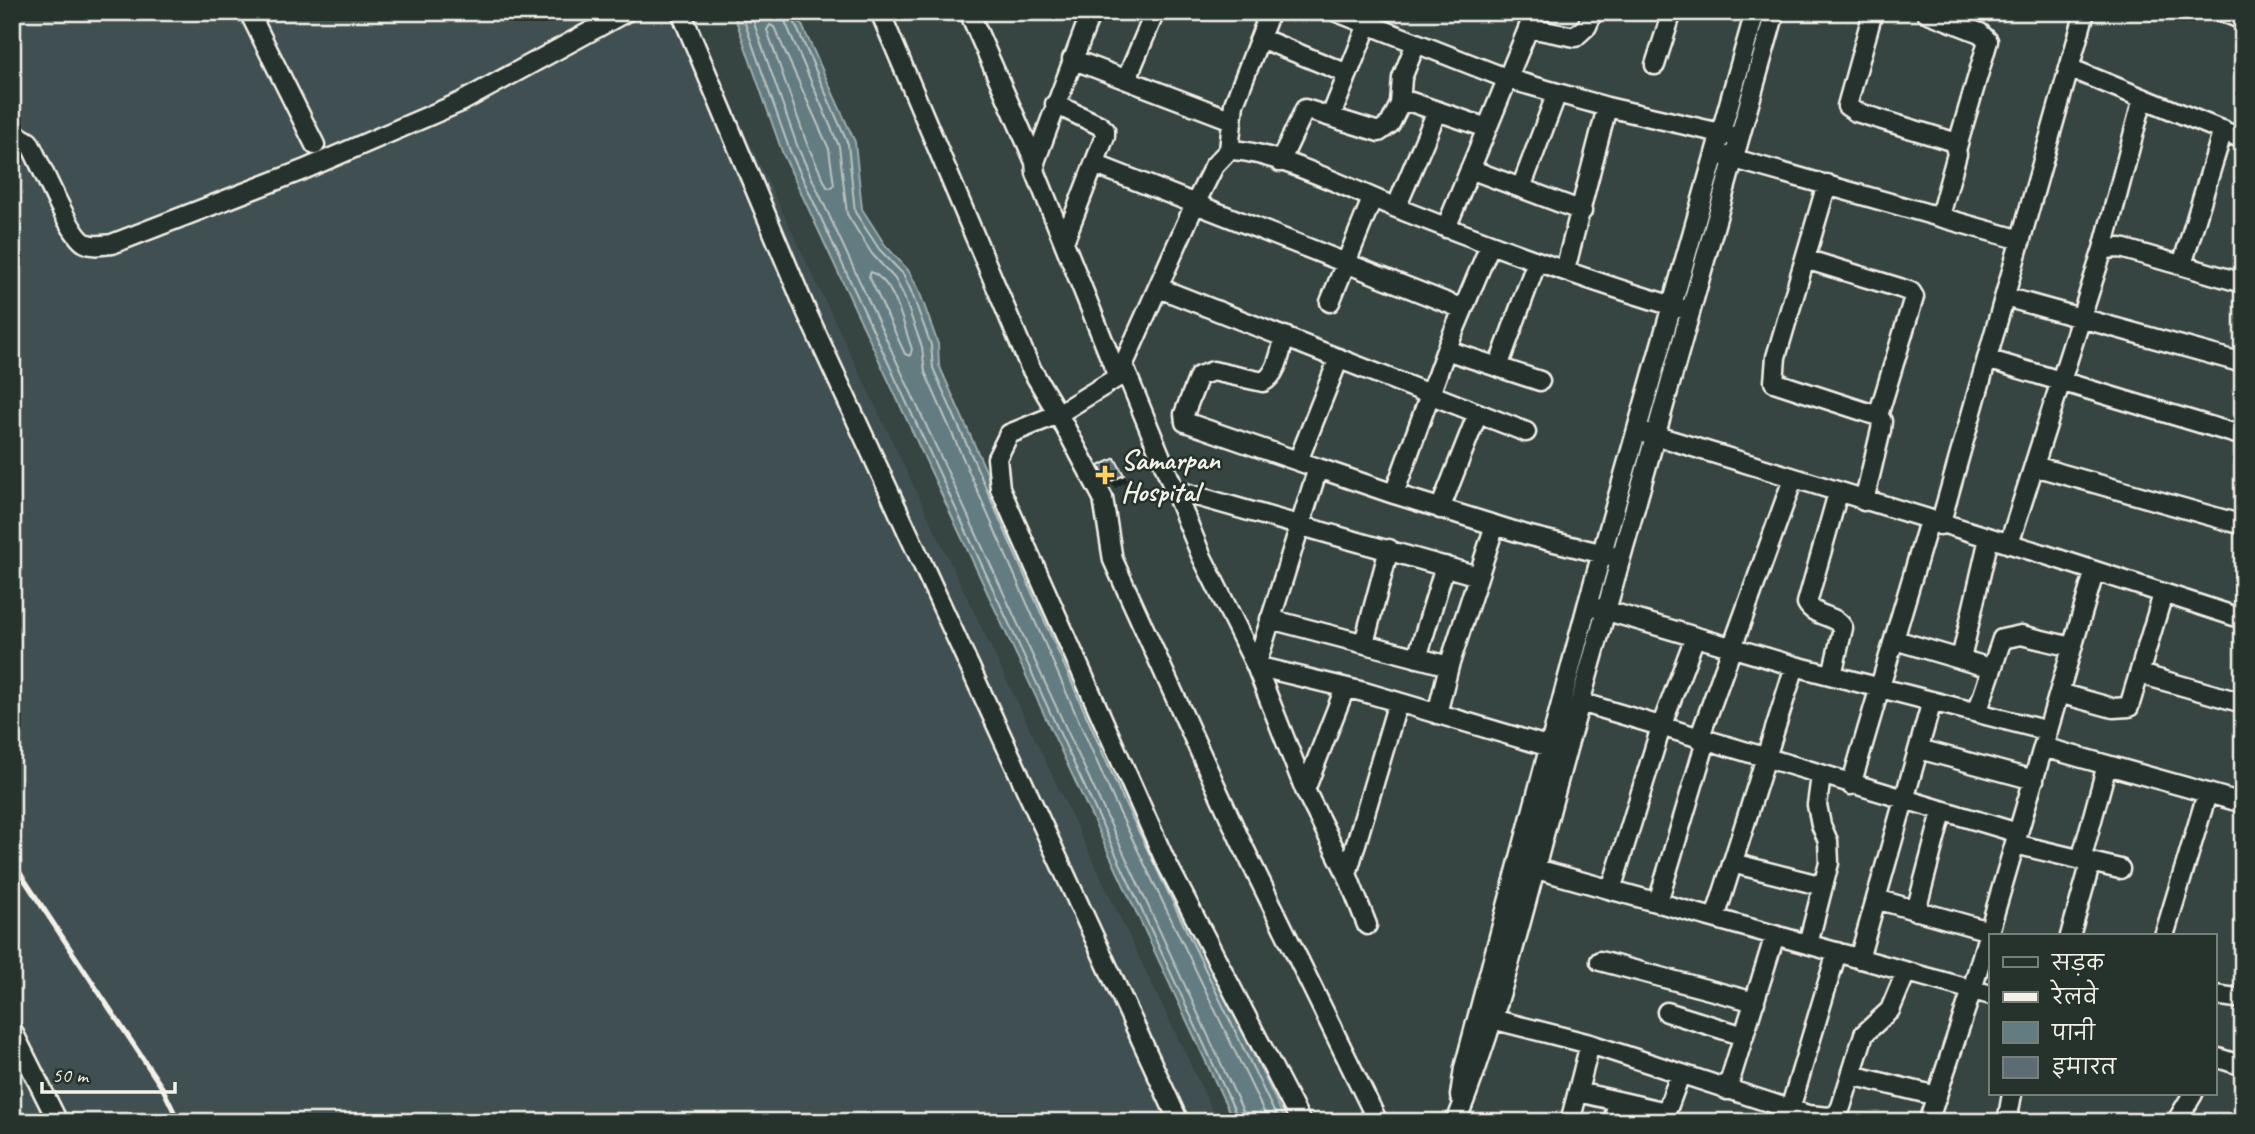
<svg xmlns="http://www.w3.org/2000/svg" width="2255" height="1134" font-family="Caveat,'Playpen Sans Deva',sans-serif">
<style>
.built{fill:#415051}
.water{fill:#637c81;stroke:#9dabaa;stroke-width:2}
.shadow{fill:#0007}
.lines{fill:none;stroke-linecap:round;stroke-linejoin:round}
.shore{stroke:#bac2bf;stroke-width:2}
.building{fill:#5c6b74;stroke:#f4f1e8;stroke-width:2}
.minor-casing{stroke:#f4f1e8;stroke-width:23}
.minor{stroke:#26332d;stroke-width:18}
.rail{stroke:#f4f1e8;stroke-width:5}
.poi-dot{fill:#ffd166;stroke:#26332d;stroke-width:2.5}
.labels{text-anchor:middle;stroke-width:5;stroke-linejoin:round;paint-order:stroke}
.poi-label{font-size:28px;font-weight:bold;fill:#f4f1e8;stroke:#26332d;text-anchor:start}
</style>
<rect width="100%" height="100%" fill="#364442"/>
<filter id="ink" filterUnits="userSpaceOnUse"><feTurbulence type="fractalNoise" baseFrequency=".0143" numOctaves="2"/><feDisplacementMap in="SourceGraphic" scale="14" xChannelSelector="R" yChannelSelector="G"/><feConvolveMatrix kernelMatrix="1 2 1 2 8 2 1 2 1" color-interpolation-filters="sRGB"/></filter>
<g filter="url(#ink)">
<!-- built -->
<path class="built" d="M12 12H687L1218 1122H12Z"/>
<!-- water -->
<path class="water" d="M733 12H796L855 142 862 209 885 245 908 270 918 288 938 344 939 365 1131 798 1286 1122H1234L783 154Z"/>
<!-- shadow -->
<path class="shadow" d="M1115 460 1128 481 1115 488 1109 482Z"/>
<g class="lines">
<!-- shore -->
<path class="shore" d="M741 12 790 151 1240 1122
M750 12 798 148 1248 1122
M781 12 839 146 847 214 872 254 895 279 903 294 922 347 925 372 1116 805 1269 1122
M790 12 848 144 855 212 879 249 903 274 911 291 931 345 933 368 1124 801 1279 1122
M770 25 774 27 829 149 834 185 831 188 827 187 807 144 767 30Z
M871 272C896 282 903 326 912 349L910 356 905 354 869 276Z"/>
</g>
<!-- building -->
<path class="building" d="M1115 458 1124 475 1108 483 1099 466Z"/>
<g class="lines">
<!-- minor casing -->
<g class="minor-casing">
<path id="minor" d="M249 12 315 145
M681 12 807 313 1179 1122
M880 12 1030 367 1058 414 1009 434 997 458 1000 488 1164 858 1301 1122
M969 12 1035 162
M1091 12 1035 162 1036 173 1118 377
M1337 12 1508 79 1607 107 1729 135
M1873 12 1847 106 1856 112 1954 142 1957 154 1940 216
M1926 12 1980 33 1988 41 1957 147
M2223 12 2243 20
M1529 28 1575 37 1587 26 1593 12
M1260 38 1348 74
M1072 59 1232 120
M1655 65 1672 12
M2069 68 2243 139
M1127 78 1155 12
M1055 104 1099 125 1105 130V136L1065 239
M1400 104 1402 78 1416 43
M1331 116 1368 24
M12 137 19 136 29 142C40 162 69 235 85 243 93 247 103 245 112 244L303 170 461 102 626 12
M1229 150 1234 104 1270 12
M1724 156 2021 240
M1280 162 1305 109 1379 132 1390 124 1400 104 1411 102 1487 128
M1094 164 1463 309
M1470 169 1582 211
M1827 184 1776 357 1774 382 1878 416 1882 421 1881 430 1864 501
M1521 188 1557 93
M1396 208 1437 111
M1446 228 1535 12
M1490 245 1446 350 1394 494 1530 536 1612 556
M2103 249 2143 98
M1805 259 1900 288 1911 292 1914 297 1878 416
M2182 265 2223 130
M1565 270 1607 107
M1159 288 1526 432
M2005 297 2243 363
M1330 302 1372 199
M1285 336C1280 352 1278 374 1263 382L1213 371 1199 376 1184 414 1185 422 1318 468
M1446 350 1540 381
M1987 359 2243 436
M1124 367 1201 555 1256 666 1305 790 1347 874 1367 925
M1498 367 1537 261
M1644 432 2043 554 2243 619
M1298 461 1339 358
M2034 466 2243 525
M1175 490 1478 576
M1394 494 1318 468 1256 666 1364 692 1560 750
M1440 509 1478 413
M1940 525 2085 12
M2009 544 2103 249 2121 248 2243 283
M1597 608 1795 666 2048 731
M1270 619 1449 666
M1895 640 1990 668
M1364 643 1389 549
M1417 658 1445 566
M1961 659 1989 538
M2140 674 2243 703
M1832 675 1843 628C1836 614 1815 618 1807 603L1838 493
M2059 693 2113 708 2129 707 2163 594
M1580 702 2018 833
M1977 713 2002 639 2021 635 2072 647
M1437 714 1449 666 1495 525
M1699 739 1793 479
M2043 747 2243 803
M1919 749 2034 780
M1851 785 1929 521
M1305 790 1345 688
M2015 844 2120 869
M2081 860 2107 765
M1732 863 1823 886
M1522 865 1991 995
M1347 874 1398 702
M1611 890 1661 727 1695 637
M1876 899 1989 931
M1658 902 1706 741
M1916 911 1942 812
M1715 918 1795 666
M2070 936 2091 862
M2164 936 2207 794
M1808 944 1829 863 1828 841 1821 825 1817 805 1821 776
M1859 959 1932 701
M1600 961 1755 1002
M2215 995 2243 999
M1667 1012 1744 1036
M1484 1017 1590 1044 1808 1115 1830 1117 1837 1114 1841 1107 1864 1034 1890 1010 1906 972
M12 1030 58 1122
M2215 1057 2243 1066
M1851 1075 1937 1096
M1727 1090 1775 935
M1578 1092 1666 1112
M1460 1096 1464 1068 1587 606 1755 12
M1790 1109 1837 952
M1663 1121 1680 1075
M1378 1122 1240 840 1113 560 1103 498 1058 414 1118 377 1195 204 1214 166 1229 150C1274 150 1360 194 1404 211 1498 248 1593 283 1690 311
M1456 1122C1506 998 1534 866 1570 738 1638 496 1706 254 1775 12
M1570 1122 1590 1044
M1613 1122 1618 1101
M1928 1122 1972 990 2094 573
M2007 1122 2012 1094
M2176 1122 2193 1094"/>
</g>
<!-- minor -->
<use href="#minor" class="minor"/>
<!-- rail -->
<path class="rail" d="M12 861 163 1089 179 1122"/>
</g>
</g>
<!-- markers -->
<path class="poi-dot" d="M1101.5 464.5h7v7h7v7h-7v7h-7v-7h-7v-7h7z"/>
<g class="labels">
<!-- poi labels -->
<g class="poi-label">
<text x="1121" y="469">Samarpan<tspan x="1121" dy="32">Hospital</tspan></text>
</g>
</g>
<!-- margin -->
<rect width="2255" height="1134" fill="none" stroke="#26332d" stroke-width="42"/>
<rect x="21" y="21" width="2213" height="1092" fill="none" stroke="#f4f1e8" stroke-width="2.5" filter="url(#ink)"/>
<!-- legend -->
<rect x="1989" y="934" width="228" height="161" fill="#26332d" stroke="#787f78" stroke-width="2"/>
<rect x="2003" y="957" width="35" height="10" fill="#26332d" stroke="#787f78" stroke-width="2"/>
<text x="2052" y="970" font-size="21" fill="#f4f1e8">सड़क</text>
<rect x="2003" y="992" width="35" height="10" fill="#f4f1e8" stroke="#787f78" stroke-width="2"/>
<text x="2052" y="1004" font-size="21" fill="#f4f1e8">रेलवे</text>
<rect x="2003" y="1022" width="35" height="21" fill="#637c81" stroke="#787f78" stroke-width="2"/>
<text x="2052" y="1040" font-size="21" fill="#f4f1e8">पानी</text>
<rect x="2003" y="1057" width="35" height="21" fill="#5c6b74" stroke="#787f78" stroke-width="2"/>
<text x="2052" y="1074" font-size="21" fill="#f4f1e8">इमारत</text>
<!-- scale -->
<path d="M42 1082v10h133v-10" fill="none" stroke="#f4f1e8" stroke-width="3.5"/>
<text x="52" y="1082" font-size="21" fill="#f4f1e8" stroke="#26332d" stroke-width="5" paint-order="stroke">50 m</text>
</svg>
